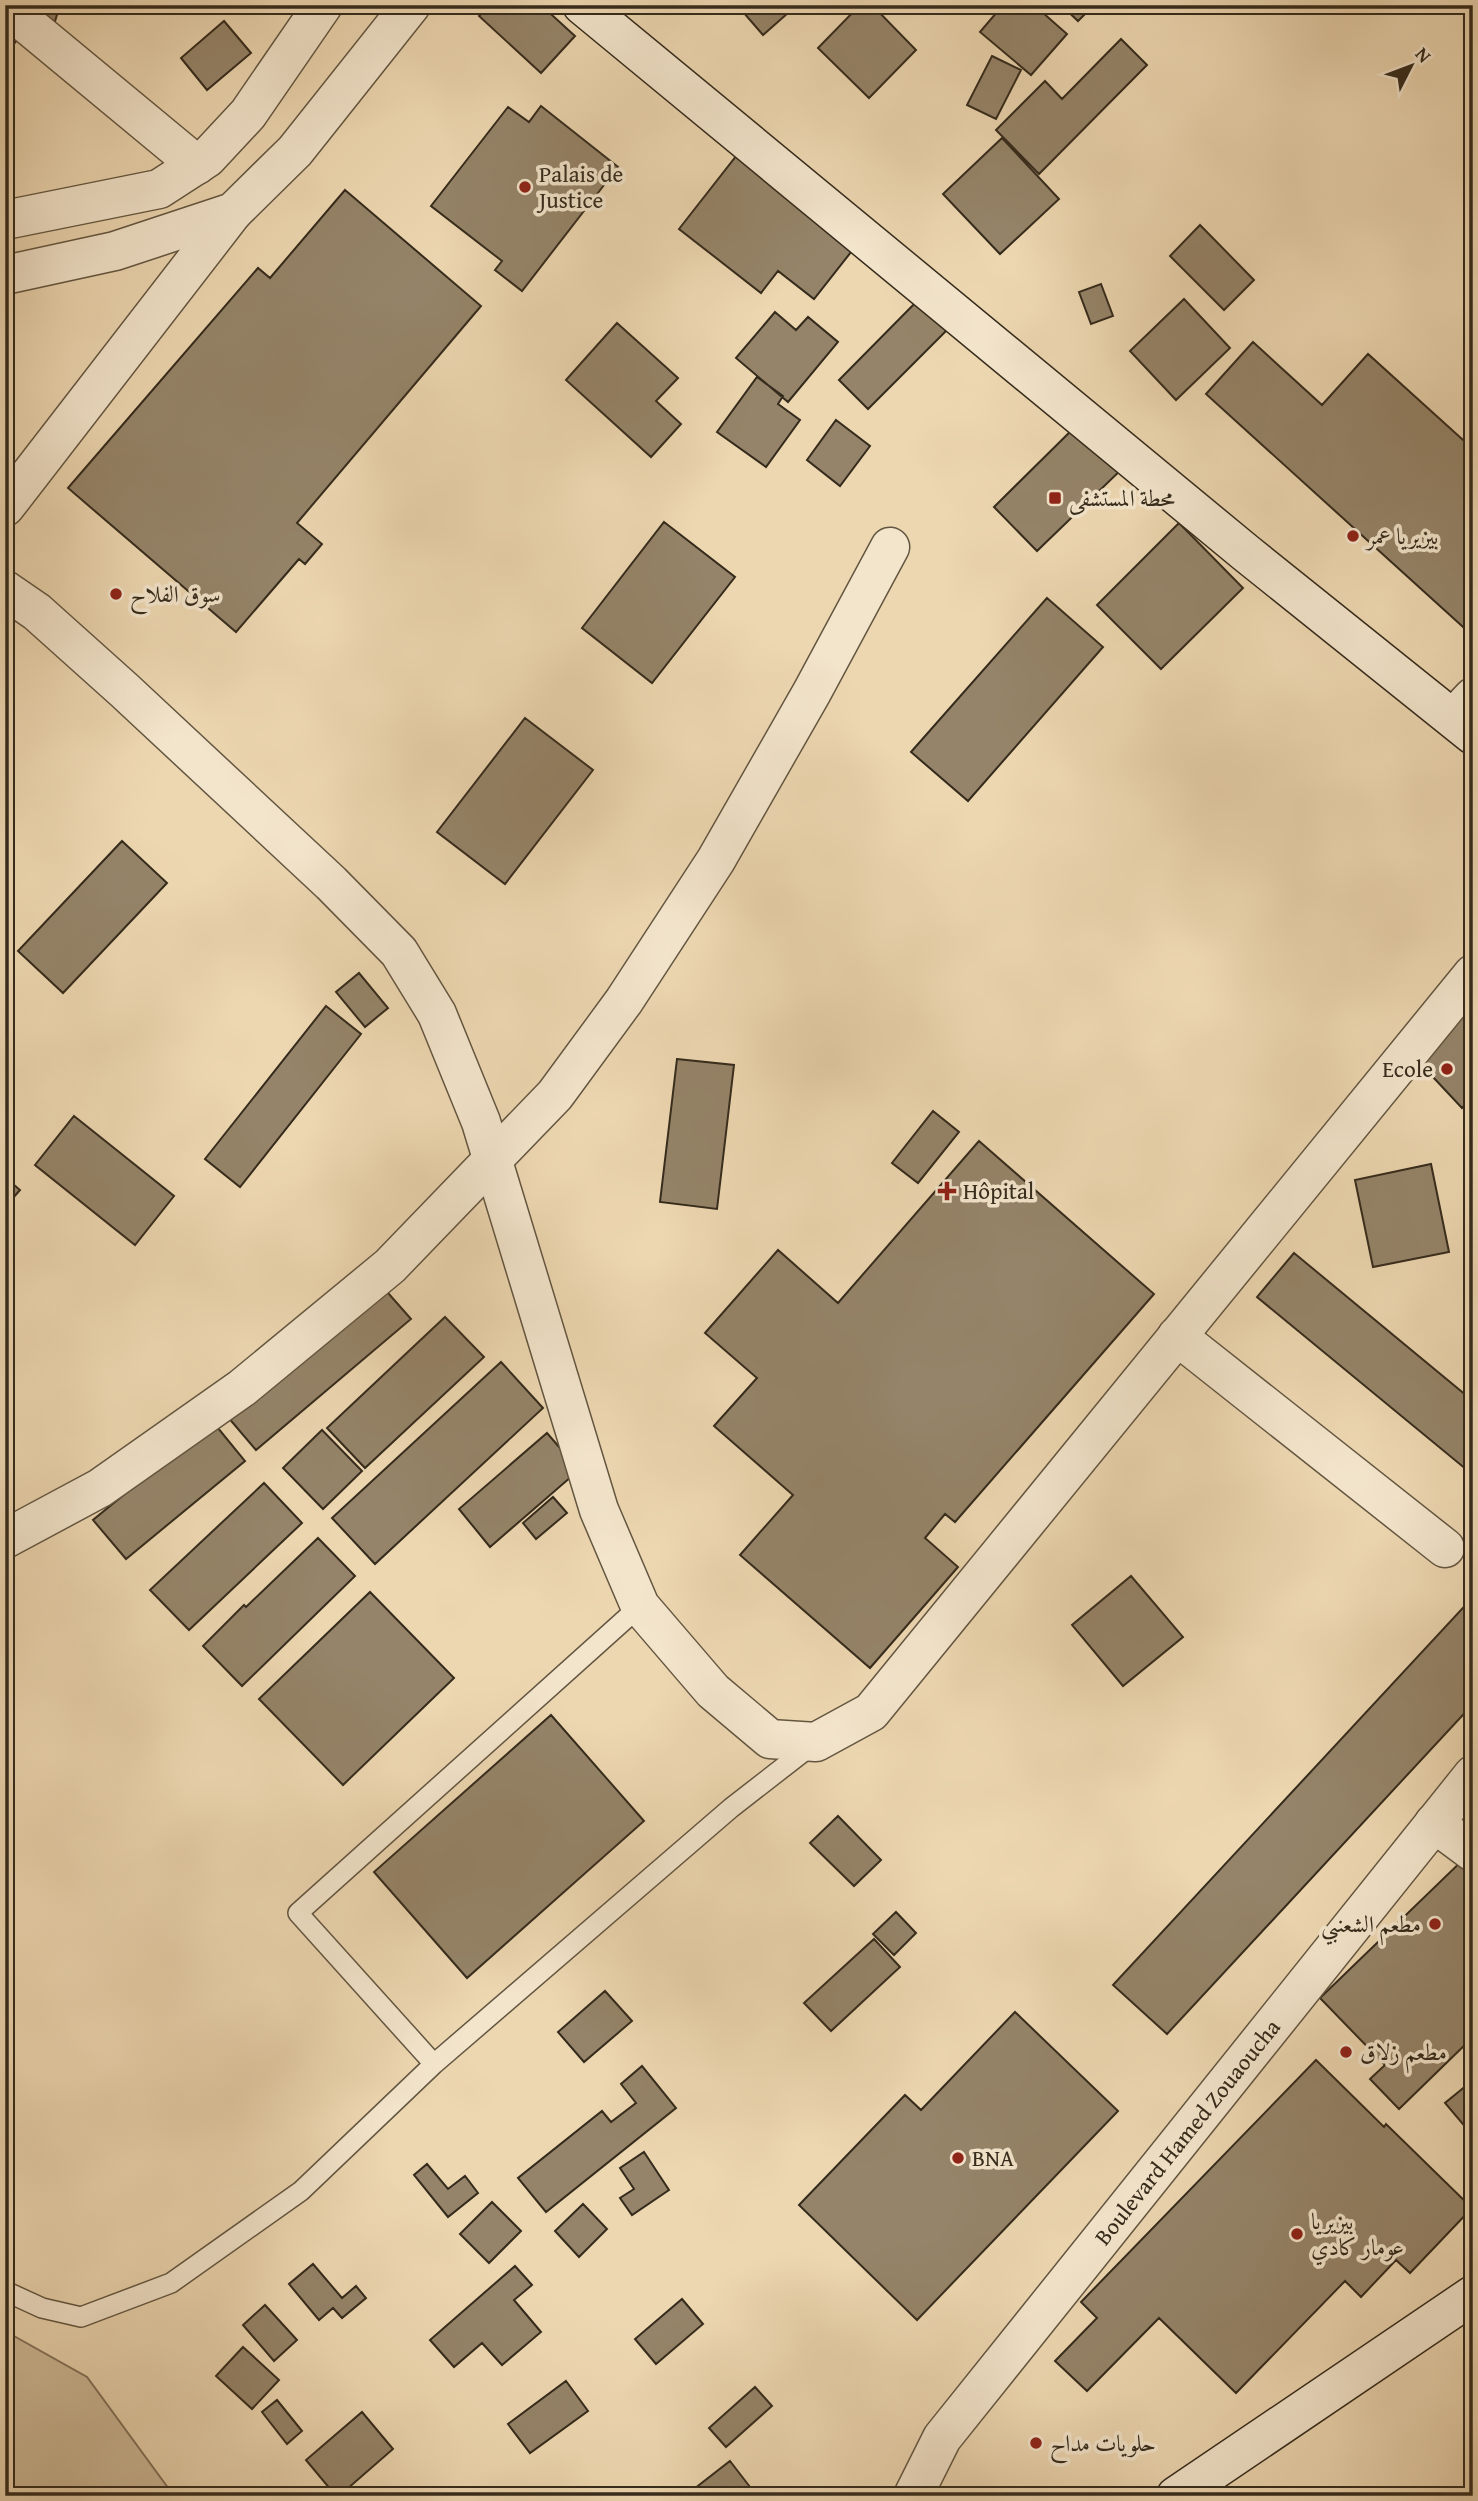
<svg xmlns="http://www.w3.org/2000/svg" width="1478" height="2501" font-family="'Gentium Book Plus',Amiri,serif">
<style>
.green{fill:#ceba98;stroke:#82725a;stroke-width:2}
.building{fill:#958469;stroke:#352b1c;stroke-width:2}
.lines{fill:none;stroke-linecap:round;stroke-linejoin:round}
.service-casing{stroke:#635641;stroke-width:22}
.minor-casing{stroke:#635641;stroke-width:41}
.tertiary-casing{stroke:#635641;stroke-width:41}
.secondary-casing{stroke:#352b1c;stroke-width:41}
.service{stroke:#f3e5cc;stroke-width:19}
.minor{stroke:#f3e5cc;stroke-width:38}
.tertiary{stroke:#f3e5cc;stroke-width:38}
.secondary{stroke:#f3e5cc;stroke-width:38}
.poi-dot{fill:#8f2418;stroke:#f3e5cc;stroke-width:2.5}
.labels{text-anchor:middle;stroke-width:7;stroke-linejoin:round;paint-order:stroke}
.poi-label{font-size:23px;fill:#352b1c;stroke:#f3e5cc;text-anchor:start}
.street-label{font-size:23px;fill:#352b1c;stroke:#f3e5cc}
</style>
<rect width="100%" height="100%" fill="#edd7b1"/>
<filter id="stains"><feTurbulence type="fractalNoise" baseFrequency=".00286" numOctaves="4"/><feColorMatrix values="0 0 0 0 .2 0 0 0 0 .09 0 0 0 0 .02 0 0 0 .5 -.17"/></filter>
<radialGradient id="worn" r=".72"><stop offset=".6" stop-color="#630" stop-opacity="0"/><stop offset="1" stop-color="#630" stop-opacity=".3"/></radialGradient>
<!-- green -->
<path class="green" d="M5 2331 87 2377 174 2496H5Z"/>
<!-- building -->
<path class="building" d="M5 5H60L52 31 31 24 12 46 5 68Z
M489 5H518L526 13 534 5H541L575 36 541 73 479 16Z
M737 5H797L763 35Z
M860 5H872L916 50 869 98 818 48Z
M1003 5H1034L1067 34 1031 75 980 32Z
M1061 5H1094L1078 21Z
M224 21 251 53 207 90 181 58Z
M1121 39 1147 65 1039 174 996 130 1045 81 1062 99Z
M992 56 1021 70 996 119 967 105Z
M541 106 618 167 522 291 495 270 502 261 431 206 508 107 529 122Z
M1002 138 1059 199 1000 254 943 194Z
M737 155 855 247 814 299 778 271 761 293 679 229Z
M345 190 481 306 297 523 322 544 305 564 299 559 236 632 68 488 258 268 270 278Z
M1200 225 1254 280 1224 310 1170 256Z
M1101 284 1113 316 1091 324 1079 292Z
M928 290 957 320 868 409 839 380Z
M1184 299 1230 348 1176 400 1130 351Z
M775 312 796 330 808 317 838 342 788 402 736 358Z
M617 323 678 378 656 401 681 424 651 457 566 380Z
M1253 342 1322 405 1368 354 1473 449V636L1206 394Z
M757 377 783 396 778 404 800 420 766 467 717 432Z
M1083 419 1127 464 1037 551 994 507Z
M836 420 870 446 840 486 807 460Z
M664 522 735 577 652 683 582 628Z
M1179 523 1243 588 1161 669 1097 605Z
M1047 598 1103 647 968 801 911 752Z
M525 718 593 770 505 884 437 832Z
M122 841 167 883 63 993 18 951Z
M359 973 388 1008 365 1027 336 992Z
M326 1006 361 1034 240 1187 205 1159Z
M1473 1006V1097L1462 1108 1417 1060Z
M677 1059 734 1065 717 1209 660 1202Z
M933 1111 959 1132 918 1183 892 1163Z
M74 1116 174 1196 135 1245 35 1165Z
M979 1141 1154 1294 955 1522 945 1514 925 1538 958 1567 870 1668 740 1555 793 1495 714 1426 757 1378 705 1333 778 1250 838 1303Z
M1431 1164 1449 1252 1373 1267 1355 1180Z
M5 1177 20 1190 5 1207Z
M1294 1253 1473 1401V1475L1257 1297Z
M1473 1265V1361H1472L1466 1266Z
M381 1285 411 1319 256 1450 227 1416Z
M445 1317 484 1357 365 1468 327 1428Z
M501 1362 543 1408 375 1564 332 1518Z
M213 1422 245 1461 126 1559 93 1520Z
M322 1430 362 1471 323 1509 283 1468Z
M547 1433 579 1470 490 1547 459 1509Z
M264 1483 302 1523 189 1630 150 1590Z
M553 1497 567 1513 536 1539 523 1523Z
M318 1538 355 1576 242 1686 203 1646 244 1605 246 1607Z
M1131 1576 1183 1637 1123 1686 1072 1625Z
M370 1592 454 1678 343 1785 259 1699Z
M1473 1597V1704L1167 2034 1113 1985Z
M551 1715 644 1821 467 1978 374 1872Z
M838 1816 881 1860 854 1886 810 1843Z
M1473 1850V2037L1399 2109 1370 2079 1385 2065 1320 1998Z
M896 1912 916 1933 894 1955 873 1934Z
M874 1939 900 1967 831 2031 804 2003Z
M605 1991 632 2021 584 2062 558 2032Z
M1015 2012 1118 2111 917 2320 799 2205 905 2095 921 2110Z
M1316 2060 1384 2127 1386 2124 1472 2208 1410 2273 1396 2260 1361 2297 1345 2281 1236 2393 1159 2318 1087 2391 1055 2361 1097 2318 1081 2302Z
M642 2066 676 2108 546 2212 518 2178 602 2111 611 2122 636 2103 621 2084Z
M1473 2080V2136L1445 2103Z
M644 2152 669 2190 632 2215 620 2198 634 2189 620 2168Z
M427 2164 448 2189 465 2176 478 2193 448 2217 414 2175Z
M492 2202 521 2231 489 2263 460 2234Z
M583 2204 607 2229 579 2257 555 2231Z
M313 2264 342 2298 356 2286 366 2298 342 2318 333 2308 319 2320 289 2284Z
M515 2266 532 2285 514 2300 541 2332 502 2365 482 2343 454 2367 430 2340Z
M682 2299 703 2324 656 2364 635 2339Z
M265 2305 297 2340 274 2361 243 2325Z
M243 2347 279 2380 252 2409 216 2376Z
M566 2381 588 2411 530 2453 508 2424Z
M755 2387 772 2406 726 2447 709 2428Z
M277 2400 302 2431 287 2444 262 2412Z
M362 2412 393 2449 339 2496H336L306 2460Z
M730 2461 750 2487 738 2496H685Z"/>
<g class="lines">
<!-- service casing -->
<g class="service-casing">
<path id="service" d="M640 1606 298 1913 434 2064 731 1808 812 1745
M5 2291 42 2308 81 2317 171 2283 301 2191 434 2064"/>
</g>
<!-- minor casing -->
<g class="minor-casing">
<g id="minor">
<path d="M5 6 197 165"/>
<path d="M5 507 233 212"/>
<path d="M5 590 37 612 124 690 331 883 399 952 437 1014 481 1122 599 1510 640 1606 713 1691 770 1739 816 1742 871 1712 1473 974"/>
<path d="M1453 718 1473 697"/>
<path d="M1177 1336 1445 1548"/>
<path d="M5 1539 100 1488 242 1388 390 1266 555 1095 624 1001 716 860 812 692 890 547"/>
<path d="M1434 1823 1473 1852"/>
<path id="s1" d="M913 2496 942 2438 1473 1775"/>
</g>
</g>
<!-- tertiary casing -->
<g class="tertiary-casing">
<path id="tertiary" d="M5 220 159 189 207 158 248 114 323 5
M5 275 115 251 233 212 295 151 411 5"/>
</g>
<!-- secondary casing -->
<g class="secondary-casing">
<path id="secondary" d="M582 5 1246 553 1473 735
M1176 2496 1473 2295"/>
</g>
<!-- service -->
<use href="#service" class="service"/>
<!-- minor -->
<use href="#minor" class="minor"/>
<!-- tertiary -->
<use href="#tertiary" class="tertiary"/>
<!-- secondary -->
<use href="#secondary" class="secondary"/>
</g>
<!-- markers -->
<g class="poi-dot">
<circle cx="525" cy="187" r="7"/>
<rect x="1048" y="491" width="14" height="14" rx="3.5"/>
<circle cx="1353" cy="536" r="7"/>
<circle cx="116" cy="594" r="7"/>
<circle cx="1447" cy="1069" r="7"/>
<path d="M943.5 1180.5h7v7h7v7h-7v7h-7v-7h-7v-7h7z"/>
<circle cx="1435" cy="1924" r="7"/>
<circle cx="1346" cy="2052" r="7"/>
<circle cx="958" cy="2158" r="7"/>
<circle cx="1297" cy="2234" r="7"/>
<circle cx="1036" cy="2443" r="7"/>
</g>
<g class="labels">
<!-- poi labels -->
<g class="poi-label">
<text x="539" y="182">Palais de<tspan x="539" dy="26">Justice</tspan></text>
<text x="1069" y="506">محطة المستشفى</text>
<text x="1367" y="544">بيزيريا عمر</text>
<text x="130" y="602">سوق الفلاح</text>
<text x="1433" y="1077" text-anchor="end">Ecole</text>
<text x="963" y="1199">Hôpital</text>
<text x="1421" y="1932" text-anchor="end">مطعم الشعنبي</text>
<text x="1360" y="2060">مطعم زلاق</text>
<text x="972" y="2166">BNA</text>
<text x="1311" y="2229">بيزيريا<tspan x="1311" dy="26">عومار كادي</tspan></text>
<text x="1050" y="2451">حلويات مداح</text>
</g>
<!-- street labels -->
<g class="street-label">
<text dy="8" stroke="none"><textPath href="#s1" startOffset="457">Boulevard Hamed Zouaoucha</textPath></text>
</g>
</g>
<!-- margin -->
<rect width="1478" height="2501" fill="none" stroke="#edd7b1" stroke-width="28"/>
<rect x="7" y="7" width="1464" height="2487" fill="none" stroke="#352b1c" stroke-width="3.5"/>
<rect x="14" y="14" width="1450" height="2473" fill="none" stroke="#352b1c" stroke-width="2"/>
<!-- north arrow -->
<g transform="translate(1411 66) rotate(48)" stroke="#f3e5cc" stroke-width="5" paint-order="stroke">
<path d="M0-5L12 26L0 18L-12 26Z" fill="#352b1c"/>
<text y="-10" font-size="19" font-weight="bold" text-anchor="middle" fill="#352b1c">N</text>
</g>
<rect width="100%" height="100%" filter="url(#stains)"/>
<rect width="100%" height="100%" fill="url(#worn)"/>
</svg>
